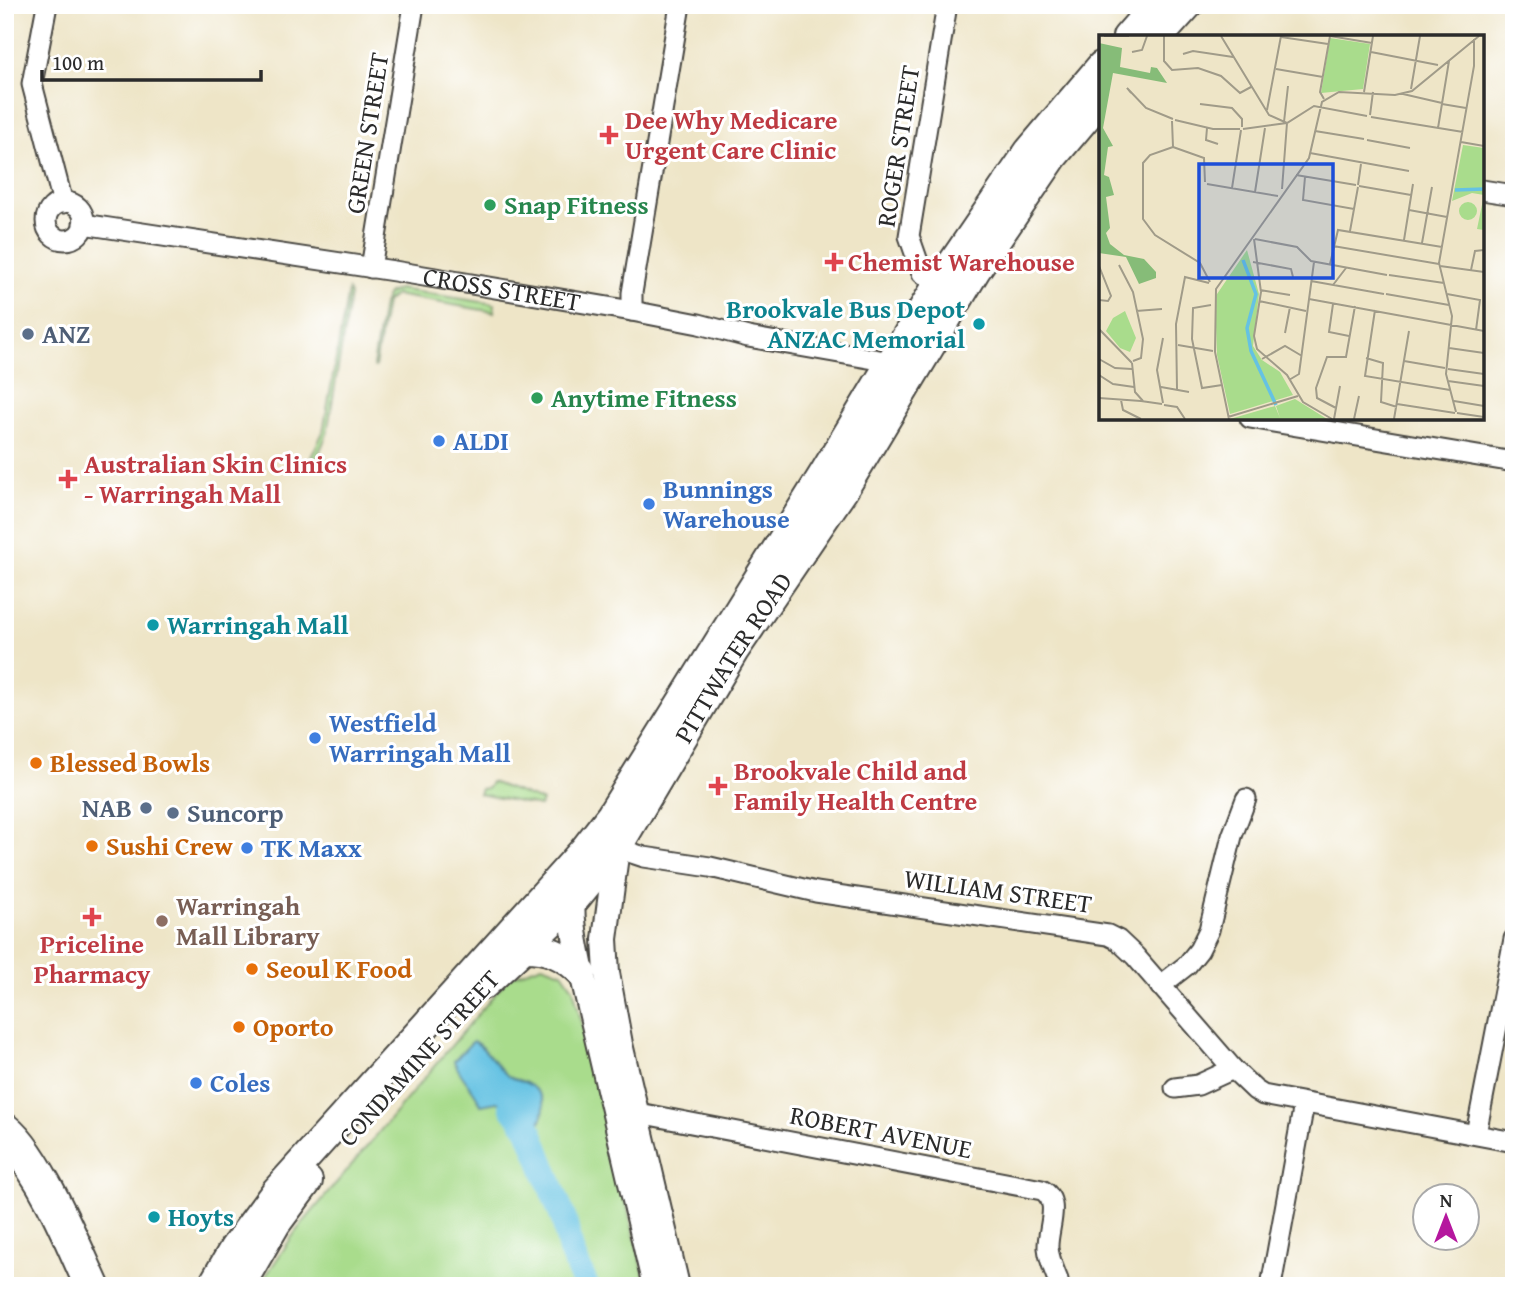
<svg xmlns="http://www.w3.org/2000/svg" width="1519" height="1291" font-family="'Gentium Book Plus',serif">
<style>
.green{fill:#a9dc8c;stroke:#6a845c;stroke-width:2}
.water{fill:#65c2e3;stroke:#487687;stroke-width:2}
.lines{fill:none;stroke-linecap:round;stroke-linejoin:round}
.river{stroke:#65c2e3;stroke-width:26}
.minor-casing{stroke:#484742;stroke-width:23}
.major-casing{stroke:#484742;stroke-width:28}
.highway-casing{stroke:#484742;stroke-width:32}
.minor{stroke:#fff;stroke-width:19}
.major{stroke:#fff;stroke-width:24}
.highway{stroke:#fff;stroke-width:28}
.health-dot{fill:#e0444e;stroke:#fff;stroke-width:2.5}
.leisure-dot{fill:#2e9e5b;stroke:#fff;stroke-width:2.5}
.culture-dot{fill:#0f9aa8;stroke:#fff;stroke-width:2.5}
.service-dot{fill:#5c6f8a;stroke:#fff;stroke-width:2.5}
.shop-dot{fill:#3f7fe0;stroke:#fff;stroke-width:2.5}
.food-dot{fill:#e8710a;stroke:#fff;stroke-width:2.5}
.education-dot{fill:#8d6e63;stroke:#fff;stroke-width:2.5}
.labels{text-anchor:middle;stroke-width:6;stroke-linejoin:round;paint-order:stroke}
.health-label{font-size:26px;font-weight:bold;fill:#be3a42;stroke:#fff;text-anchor:start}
.street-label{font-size:26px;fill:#2b2b2b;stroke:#fff}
.leisure-label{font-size:26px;font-weight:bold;fill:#27864d;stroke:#fff;text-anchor:start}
.culture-label{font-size:26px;font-weight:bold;fill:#0d838f;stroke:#fff;text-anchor:start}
.service-label{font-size:26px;font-weight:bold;fill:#4e5e75;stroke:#fff;text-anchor:start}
.shop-label{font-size:26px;font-weight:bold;fill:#366cbe;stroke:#fff;text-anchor:start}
.food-label{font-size:26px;font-weight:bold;fill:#c56008;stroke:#fff;text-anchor:start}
.education-label{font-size:26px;font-weight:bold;fill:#785e54;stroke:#fff;text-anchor:start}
.inset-river{fill:none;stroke:#65c2e3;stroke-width:3.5}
.inset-road{fill:none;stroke:#a09b89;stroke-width:2}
.view{fill:#1d4ed8;fill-opacity:0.15;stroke:#1d4ed8;stroke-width:3.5}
.inset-edge{fill:none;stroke:#2b2b2b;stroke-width:3.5}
</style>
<rect width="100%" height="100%" fill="#fff"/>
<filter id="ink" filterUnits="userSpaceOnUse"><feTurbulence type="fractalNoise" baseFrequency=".0143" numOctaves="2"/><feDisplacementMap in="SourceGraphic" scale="14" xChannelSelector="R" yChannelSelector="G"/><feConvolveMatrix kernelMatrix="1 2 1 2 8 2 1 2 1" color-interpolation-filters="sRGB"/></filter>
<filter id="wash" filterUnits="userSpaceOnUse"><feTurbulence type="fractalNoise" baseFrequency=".00686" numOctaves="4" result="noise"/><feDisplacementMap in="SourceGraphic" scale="28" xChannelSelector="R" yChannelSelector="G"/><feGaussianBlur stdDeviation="1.57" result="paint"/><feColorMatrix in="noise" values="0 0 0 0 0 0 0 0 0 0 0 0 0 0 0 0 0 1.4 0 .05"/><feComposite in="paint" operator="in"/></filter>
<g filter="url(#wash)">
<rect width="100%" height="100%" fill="#eee5c7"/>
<!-- green -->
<path class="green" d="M398 289 495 304 494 312 395 295 386 302 375 367 373 366 383 304 388 294Z
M348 291 350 295 327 434 317 458 313 459 311 457 323 432Z
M491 782 542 801 540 806 479 794 481 789 488 788Z
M542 965 562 972 573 988 647 1286H259L296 1231 509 977Z"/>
<!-- water -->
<path class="water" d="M473 1041C487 1048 495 1066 508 1076 514 1080 522 1080 528 1084 552 1099 546 1122 527 1138L503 1104 497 1102 481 1105C474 1088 461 1079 454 1061Z"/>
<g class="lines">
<!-- river -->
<path class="river" d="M512 1106 529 1129 564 1220 571 1251 586 1286"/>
</g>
</g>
<g filter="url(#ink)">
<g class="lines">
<!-- minor casing -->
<g class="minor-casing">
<g id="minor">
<path d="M47 5 32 84 63 203"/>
<path d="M1482 190 1514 195"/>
<circle cx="65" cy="221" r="19"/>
<path id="s1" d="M83 224 394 271 632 311 699 324 748 337 891 362"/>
<path d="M371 268 414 5"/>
<path d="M938 284 922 273 909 236 947 5"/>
<path d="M632 311V293L680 5"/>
<path d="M1250 418 1514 462"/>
<path d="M617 848 644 857 710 867 816 892 1108 935 1118 940 1135 956 1233 1069 1255 1090 1263 1095 1514 1142"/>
<path d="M1160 986 1187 965 1199 950 1209 930 1232 836 1246 799"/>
<path d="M1175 1088 1198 1085 1233 1069"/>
<path d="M623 1110 1042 1190C1062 1201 1047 1229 1048 1248 1049 1259 1054 1270 1058 1280"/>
<path d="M5 1122C40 1143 82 1247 100 1286"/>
<path d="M1476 1134 1514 939"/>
<path d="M5 1142C41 1184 62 1236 84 1286"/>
<path d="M1271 1286 1304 1104"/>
</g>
</g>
<!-- major casing -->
<g class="major-casing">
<path id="major" d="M617 848 605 939 607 973 620 1044 677 1286
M573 888C570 917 576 945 582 973L655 1286"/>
</g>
<!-- highway casing -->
<g class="highway-casing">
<g id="highway">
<path d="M1127 37 1155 5"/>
<path d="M1159 37 1188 5"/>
<path d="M521 948C547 947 564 955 582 973"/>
<path id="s2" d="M485 984 571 904 617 848 734 651 843 491 976 270 1053 157 1101 100"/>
<path d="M212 1286 234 1248 276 1191 583 851 611 815 824 473 938 284 1029 151 1101 66"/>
<path d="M240 1286 276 1224 308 1181"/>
</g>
</g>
<!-- minor -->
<use href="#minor" class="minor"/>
<!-- major -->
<use href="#major" class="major"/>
<!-- highway -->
<use href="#highway" class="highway"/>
</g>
</g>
<!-- markers -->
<g class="health-dot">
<path d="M605.5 124.5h7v7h7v7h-7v7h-7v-7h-7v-7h7z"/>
<path d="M830.5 251.5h7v7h7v7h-7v7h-7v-7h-7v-7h7z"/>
<path d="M64.5 468.5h7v7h7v7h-7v7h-7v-7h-7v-7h7z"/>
<path d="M714.5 775.5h7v7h7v7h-7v7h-7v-7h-7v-7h7z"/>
<path d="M88.5 906.5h7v7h7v7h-7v7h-7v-7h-7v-7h7z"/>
</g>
<g class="leisure-dot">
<circle cx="490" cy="205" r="7"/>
<circle cx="537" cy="398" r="7"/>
</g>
<g class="culture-dot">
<circle cx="979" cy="324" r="7"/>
<circle cx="153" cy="625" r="7"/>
<circle cx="154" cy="1217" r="7"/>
</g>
<g class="service-dot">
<circle cx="28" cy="334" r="7"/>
<circle cx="146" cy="808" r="7"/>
<circle cx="173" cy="813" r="7"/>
</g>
<g class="shop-dot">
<circle cx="439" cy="441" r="7"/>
<circle cx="649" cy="504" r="7"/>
<circle cx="315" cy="738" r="7"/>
<circle cx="247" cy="848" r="7"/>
<circle cx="196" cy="1083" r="7"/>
</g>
<g class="food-dot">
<circle cx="36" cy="763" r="7"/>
<circle cx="92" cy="846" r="7"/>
<circle cx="252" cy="969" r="7"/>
<circle cx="239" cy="1027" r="7"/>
</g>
<circle class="education-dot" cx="162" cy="921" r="7"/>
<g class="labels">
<!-- health labels -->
<g class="health-label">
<text x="625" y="129">Dee Why Medicare<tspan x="625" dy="30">Urgent Care Clinic</tspan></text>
<text x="848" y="271">Chemist Warehouse</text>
<text x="84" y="473">Australian Skin Clinics<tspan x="84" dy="30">- Warringah Mall</tspan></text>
<text x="734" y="780">Brookvale Child and<tspan x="734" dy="30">Family Health Centre</tspan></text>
<text x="92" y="953" text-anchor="middle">Priceline<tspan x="92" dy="30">Pharmacy</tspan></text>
</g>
<!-- street labels -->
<g class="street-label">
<text transform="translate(367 133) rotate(-81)" y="9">GREEN STREET</text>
<text transform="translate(898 146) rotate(-81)" y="9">ROGER STREET</text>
<text dy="9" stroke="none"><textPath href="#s1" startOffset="424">CROSS STREET</textPath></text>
<text dy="9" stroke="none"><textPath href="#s2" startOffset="413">PITTWATER ROAD</textPath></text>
<text transform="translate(998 891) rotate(8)" y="9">WILLIAM STREET</text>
<text transform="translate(419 1058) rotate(-48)" y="9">CONDAMINE STREET</text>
<text transform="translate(881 1132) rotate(11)" y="9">ROBERT AVENUE</text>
</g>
<!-- leisure labels -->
<g class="leisure-label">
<text x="504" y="214">Snap Fitness</text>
<text x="551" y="407">Anytime Fitness</text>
</g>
<!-- culture labels -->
<g class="culture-label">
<text x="965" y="318" text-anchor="end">Brookvale Bus Depot<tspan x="965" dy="30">ANZAC Memorial</tspan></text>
<text x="167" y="634">Warringah Mall</text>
<text x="168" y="1226">Hoyts</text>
</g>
<!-- service labels -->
<g class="service-label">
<text x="42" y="343">ANZ</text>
<text x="132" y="817" text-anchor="end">NAB</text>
<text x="187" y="822">Suncorp</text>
</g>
<!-- shop labels -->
<g class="shop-label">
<text x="453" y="450">ALDI</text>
<text x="663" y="498">Bunnings<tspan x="663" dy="30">Warehouse</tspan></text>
<text x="329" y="732">Westfield<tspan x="329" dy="30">Warringah Mall</tspan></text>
<text x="261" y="857">TK Maxx</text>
<text x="210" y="1092">Coles</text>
</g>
<!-- food labels -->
<g class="food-label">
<text x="50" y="772">Blessed Bowls</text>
<text x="106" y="855">Sushi Crew</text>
<text x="266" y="978">Seoul K Food</text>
<text x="253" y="1036">Oporto</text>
</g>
<!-- education labels -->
<g class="education-label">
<text x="176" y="915">Warringah<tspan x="176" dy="30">Mall Library</tspan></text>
</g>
</g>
<!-- overview -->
<g transform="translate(1099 35)">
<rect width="385" height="385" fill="#eee5c7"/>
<path d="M231 3 271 9 264 54 222 58ZM364 110 385 113V195L378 194 385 160 373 158 353 166ZM360 176a9 9 0 1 1 18 0a9 9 0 1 1-18 0ZM148 215 160 259 154 311 163 325 181 337 194 360 131 379 118 320 116 262ZM26 276 37 303 31 317 21 313 7 296 14 283ZM196 364 228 384H131L176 371 181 383 177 371Z" fill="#a9dc8c"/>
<path d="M0 8 23 13 21 32 51 38 52 32 58 33 68 48 14 38 4 93 14 111 9 112 5 140 10 142 15 160 7 162 11 193 7 198 11 209 25 220 45 224 57 237V243L40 249 27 222 0 218Z" fill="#86bc78"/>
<path class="inset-river" d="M356 155 385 154M144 225 157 259 148 293 152 316 177 370"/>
<path class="inset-road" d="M5 1H30M65 1V26L73 35 99 33 122 41 141 58 152 52M122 1 170 80 188 88 215 71 268 81M231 1 273 8M182 2 229 9M33 17 43 15 48 1M272 17 339 30M84 19 94 16 134 22M177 34 224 42M312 54 321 1M265 57 274 1M32 58 28 53 47 73 74 84M304 59 343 68M225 64 221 57 231 1M101 69 133 73 143 84V92M343 69 367 73M168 75 182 1M271 80 274 57M272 82 364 97M76 85 114 94H141M73 86 74 112M185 87 189 51M108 93 107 105 119 109M339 93 350 26M144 94 188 88 183 154M216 96 265 104M268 105 311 113M362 107 385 111M74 112 51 120 44 128V184L56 200 101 228 111 247M74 112 105 123 106 147M211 118 310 136M197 140 257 150M206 142 204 165 255 174M108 149 179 161M259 150 262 129M260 151 312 160M133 153 142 95M156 157 166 93M310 175 348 182M251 196 259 152M155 204 162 257 155 301 158 314 188 340 204 367 233 384M156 204 198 212 212 226 288 240M305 205 314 149M323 208 333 152M234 211 340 229M154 227 192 234 194 242M231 229 239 195 343 212M20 230 34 257 44 304 42 323 34 326M0 231 12 261 9 266 0 265M341 231 385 237M372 235 376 216 385 215M290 240 345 248M212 246 285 259M234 250 247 233M161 255 191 260M287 259 350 270M348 259 381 265 377 295M210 264 385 296M160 266 207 276M234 269 230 297 250 301M112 270 94 273 93 304 103 353 123 350M276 275 266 341 351 355M37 276 63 274M0 294 33 328M186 298 191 272M64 303 58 335 64 368M79 310 114 316M350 313 385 318M267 323 284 328 282 367 298 372M0 324 16 333 33 334M163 324 186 311 203 321M305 326 346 333M33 328 36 357 44 366M349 334 385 339M0 340 14 349 35 352M190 345 200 339 215 227M349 346 385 351M62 352 90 357M78 354 77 289 86 242 110 248M0 363 42 366M22 365 24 375 42 384M42 366 63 369M355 366 385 371M298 369 356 378M65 370 78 372 86 384M237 373 218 363 217 353 228 322H247L256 271M357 377 347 339 353 281 340 228 375 31V4M358 378 385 382M129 382 199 361M130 384 116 317 117 254 210 123 223 67 240 57 296 60 313 56 380 1M235 384 241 351M255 384 260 361M295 384 310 296"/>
<path class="view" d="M100 129H234V243H100Z"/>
<rect width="385" height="385" class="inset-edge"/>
</g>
<!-- margin -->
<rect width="1519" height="1291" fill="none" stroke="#fff" stroke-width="28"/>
<!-- north arrow -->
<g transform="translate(1446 1217)"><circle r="33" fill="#ffffff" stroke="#aaaaaa" stroke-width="2"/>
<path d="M0-5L12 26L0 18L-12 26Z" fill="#b5179e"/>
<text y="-10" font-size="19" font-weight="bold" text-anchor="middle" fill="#2b2b2b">N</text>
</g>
<!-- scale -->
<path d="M42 70v10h219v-10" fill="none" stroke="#2b2b2b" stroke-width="3.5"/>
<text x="52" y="70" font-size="21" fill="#2b2b2b" stroke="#ffffff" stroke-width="5" paint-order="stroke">100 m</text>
</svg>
